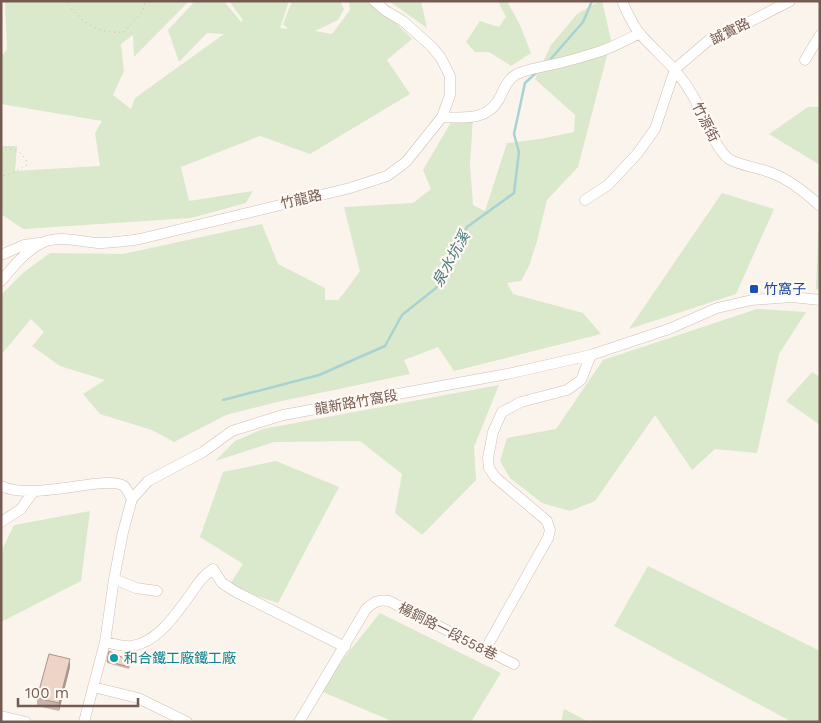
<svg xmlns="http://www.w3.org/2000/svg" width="821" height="723" font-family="'Work Sans','Noto Sans TC',sans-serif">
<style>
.green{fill:#dae8cb}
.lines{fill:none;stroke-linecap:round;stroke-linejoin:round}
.stream{stroke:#a9d2d5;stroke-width:2.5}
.minor-casing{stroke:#cfbeb5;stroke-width:11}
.path{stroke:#d4b6a9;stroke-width:1;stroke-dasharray:1 4;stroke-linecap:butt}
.minor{stroke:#fff;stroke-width:10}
.wall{fill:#cdb5ab}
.shaded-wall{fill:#a7948b}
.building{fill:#eed3c7;stroke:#a7948b}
.transit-dot{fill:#1a4fb4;stroke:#fef9f3;stroke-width:2}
.culture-dot{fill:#0f9aa8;stroke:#fef9f3;stroke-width:2}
.labels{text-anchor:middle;stroke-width:4.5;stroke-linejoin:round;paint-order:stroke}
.street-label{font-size:14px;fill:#755a51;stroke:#fef9f3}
.transit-label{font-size:14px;fill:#164399;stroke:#fef9f3;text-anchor:start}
.culture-label{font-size:14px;fill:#0d838f;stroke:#fef9f3;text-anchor:start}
.water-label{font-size:15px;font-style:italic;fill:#487b7f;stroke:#fef9f3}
</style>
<rect width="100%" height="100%" fill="#fbf4ed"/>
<!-- green -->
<path class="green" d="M5 1H189L134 57 133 35 121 44 124 71 113 95 131 109 135 98 224 34 207 33 179 62 168 30 195 1H224L241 22 243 20 229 1H289L280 28 288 29 283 24 292 1H340L344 9 338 20 315 31 332 34 350 10 349 1H374L412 39 387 60 410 94 310 154 260 136 181 167 189 201 253 191 246 203 191 218 23 229 1 214V146H17L15 171 100 166 95 133 102 121 1 104V56L7 50Z
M389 1H421L427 28Z
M500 1H507L520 25 531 53 511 66 489 52H475L466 42 480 21 499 27 506 17 499 3Z
M599 1H602L611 40 578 167 547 200 537 241 529 266 521 281 507 283 513 294 583 313 601 334 454 371 438 347 404 360 410 374 277 402 226 415 174 442 152 430 100 414 83 394 105 380 60 366 32 346 44 332 31 319 1 355V295L24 272 50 253 123 254 262 224 278 264 325 288V300H338L344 293 360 271 344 207 413 203 431 189 423 170 454 117H473L470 165 473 205 485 211 507 143 540 139 574 132 575 115 535 79 551 45 577 14Z
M808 107H820V165L769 134Z
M722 193 774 209 736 294 629 329Z
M819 215H820V290L816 289Z
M757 309 806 312 779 354 757 453 715 449 692 470 655 415 595 501 570 511 542 503 510 478 500 461 507 438 556 429 603 360Z
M812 372 820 377V425L786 401Z
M499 385 474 447 476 480 422 535 395 513 402 474 360 441 274 442 215 461 235 441 263 429Z
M276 461 339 487 278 603 228 587 243 564 200 537 223 472Z
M90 511 81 581 1 622V552L14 525Z
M648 566 820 651V722H792L614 626Z
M380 613 501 673 471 722H394L318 690Z
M564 709 589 722H561Z"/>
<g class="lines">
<!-- stream -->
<path class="stream" d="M549 61 583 22 592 1
M223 400 319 375 385 346 402 315 436 288 467 227 514 193 519 152 514 134 525 83 537 72"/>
<!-- minor casing -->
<g class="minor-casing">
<path id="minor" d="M622 1C627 12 632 25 641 35 660 56 678 69 693 96 702 112 715 149 729 159 736 164 758 168 769 172 787 178 805 192 820 206
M805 60 820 35
M442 117C465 118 490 121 501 95 505 87 508 79 517 74 527 69 538 68 550 65 566 62 582 57 598 52 612 48 626 40 640 33
M585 200 608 185 637 154 655 129 675 69 709 40 730 32 790 1
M1 255 24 245 39 243
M1 281C14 266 26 250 44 242 60 235 81 242 98 243 112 243 126 241 140 239L350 188 387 176 406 162 442 117 450 95V76L441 58 432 47 403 21 386 11 374 1
M1 486C34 502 107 474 124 486 127 489 130 496 132 499
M1 522 21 509 33 492
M114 579 136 588 157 591
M105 642C113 644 124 647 132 646 158 642 175 615 190 595 197 585 202 576 213 569L222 583 236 592 345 647
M485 650 548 538 550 530 547 521 495 477 489 468 488 458 493 432 502 412 521 402 567 390 581 380 591 355
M93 687 138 698 187 722
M1 716 26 722
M84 722 105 642 114 579 123 532 132 499 148 481 203 452 232 431 283 415 507 374 591 355 669 329 717 308 752 300 792 297 820 300
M299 722 366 609C374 602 378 599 389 601L514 664"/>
</g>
<!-- path -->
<path class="path" d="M65 1C83 22 95 34 124 32L143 11 145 1
M1 146 18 151 26 159 27 165 8 175 1 176"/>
<!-- minor -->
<use href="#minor" class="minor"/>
</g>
<!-- wall -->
<path class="wall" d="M107 661 130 663 129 669 107 663Z
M70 667 59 711 37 706V698Z"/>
<!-- shaded-wall -->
<path class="shaded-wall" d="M70 659V667L59 711V703Z"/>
<!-- building -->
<path class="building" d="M109 651 130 661 129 667 107 661Z
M49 654 70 659 59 703 37 698Z"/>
<!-- markers -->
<rect class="transit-dot" x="749" y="284" width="10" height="10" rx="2.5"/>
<circle class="culture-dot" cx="114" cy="658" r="5"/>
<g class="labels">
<!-- street labels -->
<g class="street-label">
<text transform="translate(730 31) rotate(-26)" y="5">誠實路</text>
<text transform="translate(706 122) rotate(63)" y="5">竹源街</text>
<text transform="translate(301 199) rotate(-13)" y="5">竹龍路</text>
<text transform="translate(356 402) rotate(-10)" y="5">龍新路竹窩段</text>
<text transform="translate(448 631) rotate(27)" y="5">楊銅路一段558巷</text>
</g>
<!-- transit labels -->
<g class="transit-label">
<text x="764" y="294">竹窩子</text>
</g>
<!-- culture labels -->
<g class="culture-label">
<text x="124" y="663">和合鐵工廠鐵工廠</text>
</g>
<!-- water labels -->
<g class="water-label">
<text transform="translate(451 259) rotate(-61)" y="5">泉水坑溪</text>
</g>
</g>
<!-- border -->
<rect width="821" height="723" fill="none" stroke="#755a51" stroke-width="5"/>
<!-- scale -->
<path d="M18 698v8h120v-8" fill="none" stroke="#755a51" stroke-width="2.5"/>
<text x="25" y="698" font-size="15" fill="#755a51" stroke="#fef9f3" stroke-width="4" paint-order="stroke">100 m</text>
</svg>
